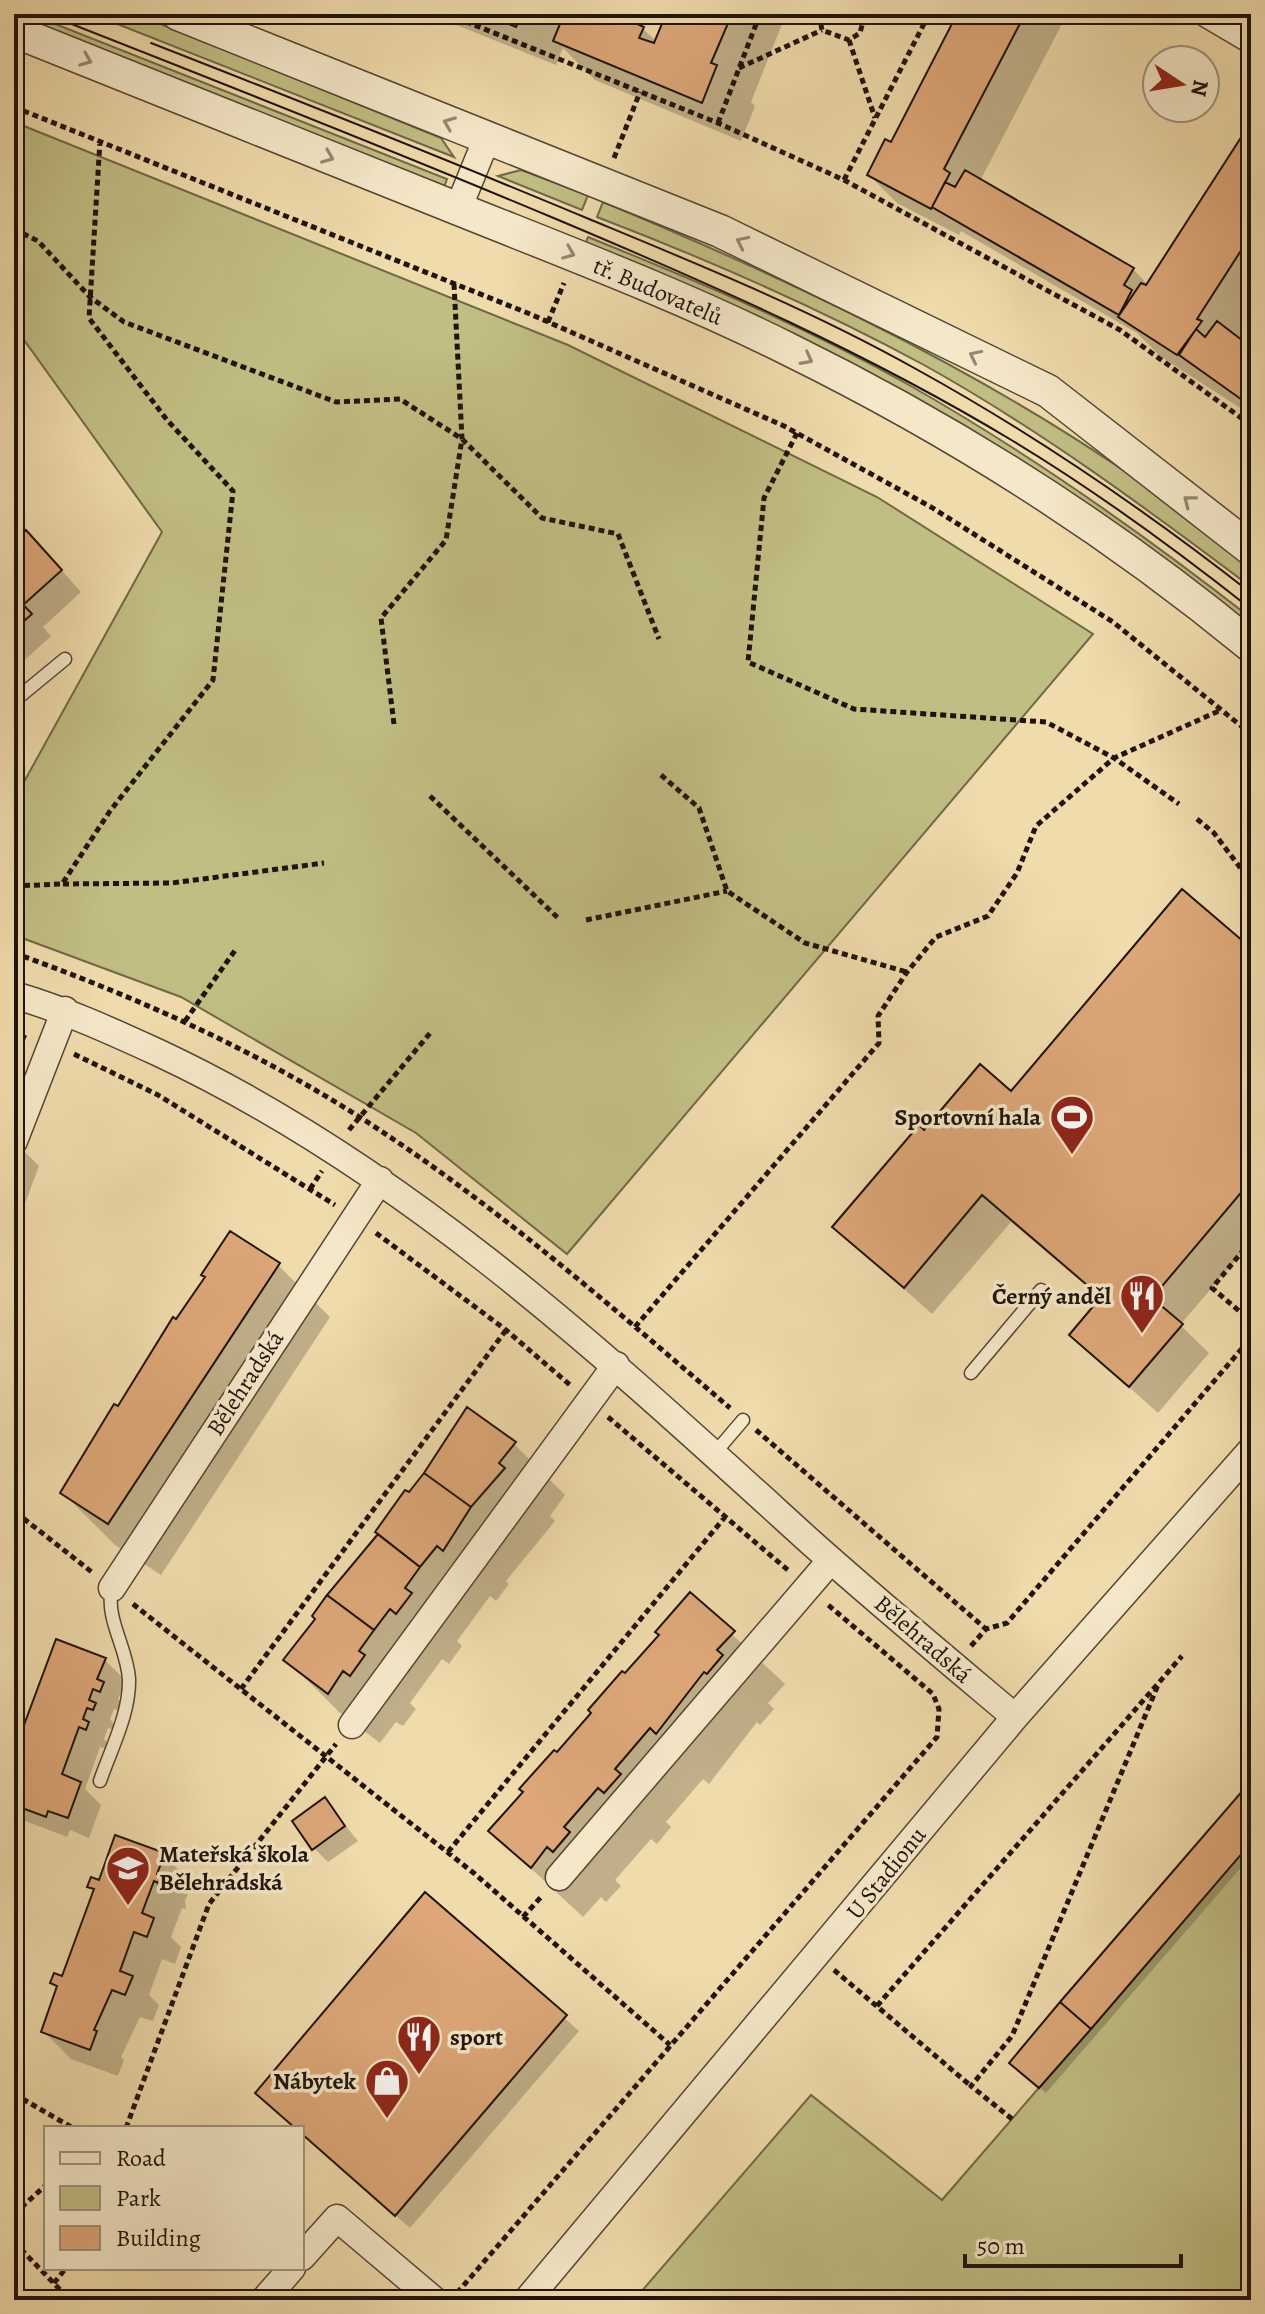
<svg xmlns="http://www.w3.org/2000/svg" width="1265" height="2314" font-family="Alegreya,serif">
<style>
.green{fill:#c1be84;stroke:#706848;stroke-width:2}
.shadow{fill:#0003}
.building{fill:#dda779;stroke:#1f130c;stroke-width:2}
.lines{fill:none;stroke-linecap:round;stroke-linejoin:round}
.service-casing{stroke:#534534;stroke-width:15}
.minor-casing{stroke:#534534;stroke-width:29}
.tertiary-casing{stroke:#534534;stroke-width:35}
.path{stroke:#1f130c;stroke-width:5;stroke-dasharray:6 4;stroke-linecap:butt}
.service{stroke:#f5e8c9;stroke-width:12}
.minor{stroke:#f5e8c9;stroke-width:26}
.tertiary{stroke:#f5e8c9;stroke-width:32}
.tram{stroke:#1f130c;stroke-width:2}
.oneway{stroke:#958874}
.labels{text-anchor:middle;stroke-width:7;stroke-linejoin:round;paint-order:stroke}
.street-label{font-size:24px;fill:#1f130c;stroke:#f5e8c9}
.poi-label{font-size:24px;font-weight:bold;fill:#1f130c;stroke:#f5e8c9;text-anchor:end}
</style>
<rect width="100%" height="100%" fill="#f0dbac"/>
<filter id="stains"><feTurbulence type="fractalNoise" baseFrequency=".0025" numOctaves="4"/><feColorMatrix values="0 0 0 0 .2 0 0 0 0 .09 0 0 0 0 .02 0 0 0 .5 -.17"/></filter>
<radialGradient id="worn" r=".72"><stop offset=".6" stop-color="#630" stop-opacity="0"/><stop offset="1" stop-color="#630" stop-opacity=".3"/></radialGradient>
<!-- green -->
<path class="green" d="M14 14H30L447 179 444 187 14 23Z
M92 14H136L441 138 454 157Z
M14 122 568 345 877 497 1093 634 567 1254 416 1133 181 997 14 935V800L162 532 14 326Z
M521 170 588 195 582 210 498 176Z
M603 202C781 276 960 360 1120 468 1165 499 1208 534 1251 567V587C1146 508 1039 429 924 365 819 308 709 260 597 217Z
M588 237C697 281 806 327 909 385 1029 453 1142 533 1251 618V634L1156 563 583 250Z
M1251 1842V2300H634L811 2095 942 2200Z"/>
<!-- shadow -->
<path class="shadow" d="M429 14H616L643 29 657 42 668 14H786L751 102 755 106 741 141 595 80 563 48 556 65Z
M959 14H1073L1067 25 1063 22 980 181 1133 269 1148 285 1251 125V335L1245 344 1251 348V415L1160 356 1137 333 961 231 959 235 897 203 869 175 892 145Z
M14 543 46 553 81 592 43 627 51 636 14 670Z
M14 673 22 681 14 688Z
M1251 951V1242L1180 1325 1209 1353 1158 1413 1071 1335 1102 1299 1011 1222 932 1314 835 1227 925 1133 1011 1094Z
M14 1141 39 1166 14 1233Z
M278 1265 330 1317 161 1575 115 1545 63 1493 176 1322Z
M468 1410 513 1443 565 1495 550 1516 555 1521 506 1581 509 1584 496 1601 490 1596 457 1641 462 1646 449 1664 442 1659 410 1703 416 1709 403 1726 396 1722 380 1743 339 1712 287 1660 442 1452 439 1449Z
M690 1595 785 1684 768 1703 774 1709 760 1725 757 1722 709 1784 703 1779 666 1822 671 1827 657 1844 651 1839 615 1880 621 1886 606 1902 601 1897 583 1917 492 1832 626 1676Z
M104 1659 126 1681 118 1699 124 1705 121 1711 114 1709 110 1719 116 1726 115 1730 108 1728 104 1739 109 1745 108 1749 100 1747 85 1789 101 1805 89 1838 70 1830 67 1837 20 1819 14 1813V1757Z
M1251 1784V1856L1046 2093 1018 2069Z
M325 1800 358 1841 328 1862 314 1848Z
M164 1855 192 1883 185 1901 186 1909 182 1908 171 1937 181 1947 175 1964 162 1959 149 1995 159 2005 153 2021 140 2017 121 2057 124 2060 118 2076 71 2059 43 2031 58 1989 52 1983 63 1979 95 1892 89 1887Z
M425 1895 579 2031 410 2228 302 2133V2128H296Z"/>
<!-- building -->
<path class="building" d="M485 14H522L516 27Z
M564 14H615L644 27 639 38 654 43 666 14H732L711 63 717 65 702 103 553 41Z
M957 14H1025L944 169 950 173 931 209 867 175 885 139 891 142Z
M1251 122V235L1197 319 1202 321 1177 355 1118 317 1141 283 1146 285Z
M965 170 1134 268 1124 285 1132 290 1119 315 932 207 945 182 955 187Z
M1217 321 1251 347V395L1245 402 1179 355 1196 329 1205 337Z
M26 530 62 570 23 605 14 595V540Z
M14 595 32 614 14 630Z
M1182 889 1251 948V1181L1152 1298 1183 1324 1129 1387 1069 1335 1101 1297 982 1195 904 1288 832 1227 919 1125 924 1130 980 1064 1011 1091Z
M230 1231 280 1263 108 1524 60 1493 114 1404 118 1406 173 1317 176 1319 205 1277 201 1275Z
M467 1407 516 1442 499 1463 505 1468 471 1507 424 1473Z
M424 1473 471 1507 443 1551 437 1546 420 1567 375 1532 405 1490 409 1492Z
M378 1534 420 1567 405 1588 412 1593 396 1614 390 1609 374 1630 327 1595Z
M690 1592 735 1631 717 1650 723 1655 707 1674 704 1672 656 1734 650 1728 615 1769 621 1774 604 1793 598 1788 564 1827 570 1832 553 1852 547 1847 531 1868 488 1831 523 1792 519 1789 554 1750 557 1752 591 1713 588 1710 622 1671 625 1673 659 1635 655 1632Z
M327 1595 374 1630 359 1651 365 1655 350 1676 343 1671 328 1694 283 1660 315 1619 312 1616Z
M56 1639 106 1658 97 1679 104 1682 100 1692 93 1689 89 1700 96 1703 93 1710 87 1708 83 1719 89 1722 86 1730 79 1727 62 1774 81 1782 68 1818 48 1811 46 1817 14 1805V1752Z
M1251 1781V1843L1091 2029 1060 2002Z
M325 1797 345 1826 312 1850 292 1821Z
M115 1835 165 1853 157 1874 161 1875 158 1883 154 1881 142 1913 154 1918 147 1937 134 1932 120 1971 133 1976 125 1995 112 1990 94 2030 97 2031 90 2050 41 2032 57 1986 50 1983 54 1973 62 1976 94 1889 87 1887 91 1877 99 1880Z
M425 1892 567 2015 395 2216 302 2134V2128H295L255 2093Z
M1060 2002 1091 2029 1039 2088 1009 2063Z"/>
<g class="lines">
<!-- service casing -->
<g class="service-casing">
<path id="service" d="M14 701 65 659
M971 1373 1041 1290
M714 1454 743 1420
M100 1781C111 1749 130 1713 129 1679 127 1647 105 1619 112 1588"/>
</g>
<!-- minor casing -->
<g class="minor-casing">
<path id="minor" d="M1207 14 1251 40
M458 209 487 138
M14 995C65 1010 111 1031 159 1053 406 1169 606 1356 806 1538 874 1599 945 1658 1015 1717
M14 1141 65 1010
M112 1588 380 1180
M352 1725 616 1365
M559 1877 831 1560
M302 2257 337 2218 434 2300
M264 2300 292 2268
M527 2300 1015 1717 1251 1450"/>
</g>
<!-- tertiary casing -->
<g class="tertiary-casing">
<path id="tertiary" d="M178 14 720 231 1048 391 1251 549
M14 31C163 91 312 150 461 210 571 254 682 296 788 349 953 430 1109 529 1251 646"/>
</g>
<!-- path -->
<path class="path" d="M447 14 718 123 844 180 1120 330 1251 425
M819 14 822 30 849 40 860 33 865 14
M849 40 875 118
M739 68 822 30
M14 107 530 314 784 426 931 507 1113 622 1251 734
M718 123 760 14
M614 158 640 92
M844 180 929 14
M14 229 38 241 90 297 124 322 336 402 400 399 462 439 542 518 618 534 659 639
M548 322 564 283
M797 433 764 498 748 662 854 709 1046 722 1114 758 1179 804
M394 724 381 618 446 540 462 439 454 284
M661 775 699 808 727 891 805 943 907 972
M430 796 558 918
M1197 819 1214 833 1251 882
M63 884 172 883 324 863
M14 886 62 884 110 811 213 680 233 491 167 420 89 318 100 141
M586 920 727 891
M14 953C134 996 251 1048 358 1116 491 1201 611 1306 730 1408
M185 1021 236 949
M14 1033 26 1038
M74 1054 158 1095 335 1205
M349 1130 431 1032
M310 1189 322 1171
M376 1233 506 1330 570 1385
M1251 1241 1212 1288 1251 1321
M635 1327 879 1043 878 1016 907 972 936 937 988 916 1017 873 1036 826 1114 758 1221 710
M608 1417 789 1571
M756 1430 986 1629
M14 1516 23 1518 93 1573
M133 1604 475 1874 670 2045
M971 1646 986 1629 1007 1623 1251 1338
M241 1689 506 1330
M448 1852 725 1517
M523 1917 541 1897
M834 1970 971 2086
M877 2006 1182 1656
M14 2094 73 2128
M1012 2119 971 2086 1012 2036 1158 1685
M126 2128 209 1904 336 1744
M14 2214 46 2185
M14 2242 70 2300
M54 2283 66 2268
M457 2293 937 1737 939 1709 933 1694 827 1604"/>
<!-- service -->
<use href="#service" class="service"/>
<!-- minor -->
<use href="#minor" class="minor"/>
<!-- tertiary -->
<use href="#tertiary" class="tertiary"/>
<!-- tram -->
<path class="tram" d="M46 14C217 81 387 148 556 219 713 285 867 353 1013 441 1096 491 1175 549 1251 609
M151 43C297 100 443 158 589 219 700 265 811 310 916 369 1034 434 1145 510 1251 593"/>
</g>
<!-- one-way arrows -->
<defs><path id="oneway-chevron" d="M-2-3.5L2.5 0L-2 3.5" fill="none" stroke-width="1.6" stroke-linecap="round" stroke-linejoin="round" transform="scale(2)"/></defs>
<g class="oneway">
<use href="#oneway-chevron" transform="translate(86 60) rotate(22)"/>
<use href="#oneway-chevron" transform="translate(449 123) rotate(-158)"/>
<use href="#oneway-chevron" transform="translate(328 157) rotate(22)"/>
<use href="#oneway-chevron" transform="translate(742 242) rotate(-154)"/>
<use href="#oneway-chevron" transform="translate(569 253) rotate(22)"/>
<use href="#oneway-chevron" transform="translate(975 356) rotate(-154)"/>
<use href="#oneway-chevron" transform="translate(807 359) rotate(28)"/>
<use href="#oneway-chevron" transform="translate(1189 501) rotate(-142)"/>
</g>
<!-- icons -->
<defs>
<g id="stadium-pin" transform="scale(2.3)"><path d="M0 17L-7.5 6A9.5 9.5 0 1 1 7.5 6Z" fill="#8f2418" stroke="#f5e8c9"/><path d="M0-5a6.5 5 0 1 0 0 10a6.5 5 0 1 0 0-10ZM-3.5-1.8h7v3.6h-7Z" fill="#fff"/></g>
<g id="restaurant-pin" transform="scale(2.3)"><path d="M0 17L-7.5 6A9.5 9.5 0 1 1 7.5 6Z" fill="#8f2418" stroke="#f5e8c9"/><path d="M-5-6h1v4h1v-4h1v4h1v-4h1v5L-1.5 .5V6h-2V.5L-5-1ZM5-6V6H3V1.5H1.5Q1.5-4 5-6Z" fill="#fff"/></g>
<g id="school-pin" transform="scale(2.3)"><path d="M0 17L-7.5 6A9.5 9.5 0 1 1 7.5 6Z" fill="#8f2418" stroke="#f5e8c9"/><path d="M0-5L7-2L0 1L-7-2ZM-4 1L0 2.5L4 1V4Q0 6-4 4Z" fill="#fff"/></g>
<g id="shop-pin" transform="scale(2.3)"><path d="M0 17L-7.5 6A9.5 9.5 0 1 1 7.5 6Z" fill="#8f2418" stroke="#f5e8c9"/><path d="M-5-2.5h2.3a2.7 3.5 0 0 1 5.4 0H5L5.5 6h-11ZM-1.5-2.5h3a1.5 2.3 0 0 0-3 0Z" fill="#fff"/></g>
</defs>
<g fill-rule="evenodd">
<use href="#stadium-pin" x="1072" y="1117"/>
<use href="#restaurant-pin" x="1142" y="1296"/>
<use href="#school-pin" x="128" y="1868"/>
<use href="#restaurant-pin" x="419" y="2037"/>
<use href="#shop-pin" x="387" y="2081"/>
</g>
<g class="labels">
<!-- street labels -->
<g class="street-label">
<text transform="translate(658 291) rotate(23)" y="8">tř. Budovatelů</text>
<text transform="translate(245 1383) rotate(-57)" y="8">Bělehradská</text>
<text transform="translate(923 1639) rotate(41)" y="8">Bělehradská</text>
<text transform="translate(886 1873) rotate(-51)" y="8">U Stadionu</text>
</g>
<!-- poi labels -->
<g class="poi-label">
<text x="1041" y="1125">Sportovní hala</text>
<text x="1111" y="1304">Černý anděl</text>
<text x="159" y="1862" text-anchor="start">Mateřská škola<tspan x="159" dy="28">Bělehradská</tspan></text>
<text x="450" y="2045" text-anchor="start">sport</text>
<text x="356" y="2089">Nábytek</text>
</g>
</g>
<!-- margin -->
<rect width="1265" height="2314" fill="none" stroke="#f0dbac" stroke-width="48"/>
<rect x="16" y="16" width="1233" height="2282" fill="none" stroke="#1f130c" stroke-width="4"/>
<rect x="24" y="24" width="1217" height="2266" fill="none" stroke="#1f130c" stroke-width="2"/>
<!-- legend -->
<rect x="44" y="2126" width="260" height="144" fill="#f5e8c9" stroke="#9f937d" stroke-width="2"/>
<rect x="60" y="2152" width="40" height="12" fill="#f5e8c9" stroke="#9f937d" stroke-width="2"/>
<text x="116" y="2166" font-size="24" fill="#1f130c">Road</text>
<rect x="60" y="2186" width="40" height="24" fill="#c1be84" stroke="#9f937d" stroke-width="2"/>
<text x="116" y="2206" font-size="24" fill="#1f130c">Park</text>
<rect x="60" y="2226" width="40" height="24" fill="#dda779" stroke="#9f937d" stroke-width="2"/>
<text x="116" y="2246" font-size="24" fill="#1f130c">Building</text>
<!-- north arrow -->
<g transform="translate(1181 84) rotate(102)"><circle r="38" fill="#f5e8c9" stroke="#9f937d" stroke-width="2"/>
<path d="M0-6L14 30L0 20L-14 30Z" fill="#8f2418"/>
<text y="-12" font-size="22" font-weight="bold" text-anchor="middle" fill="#1f130c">N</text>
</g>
<!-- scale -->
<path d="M965 2254v12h216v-12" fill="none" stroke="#1f130c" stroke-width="4"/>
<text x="977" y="2254" font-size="24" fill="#1f130c" stroke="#f5e8c9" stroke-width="6" paint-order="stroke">50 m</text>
<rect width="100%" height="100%" filter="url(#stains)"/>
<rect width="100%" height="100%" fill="url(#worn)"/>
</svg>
